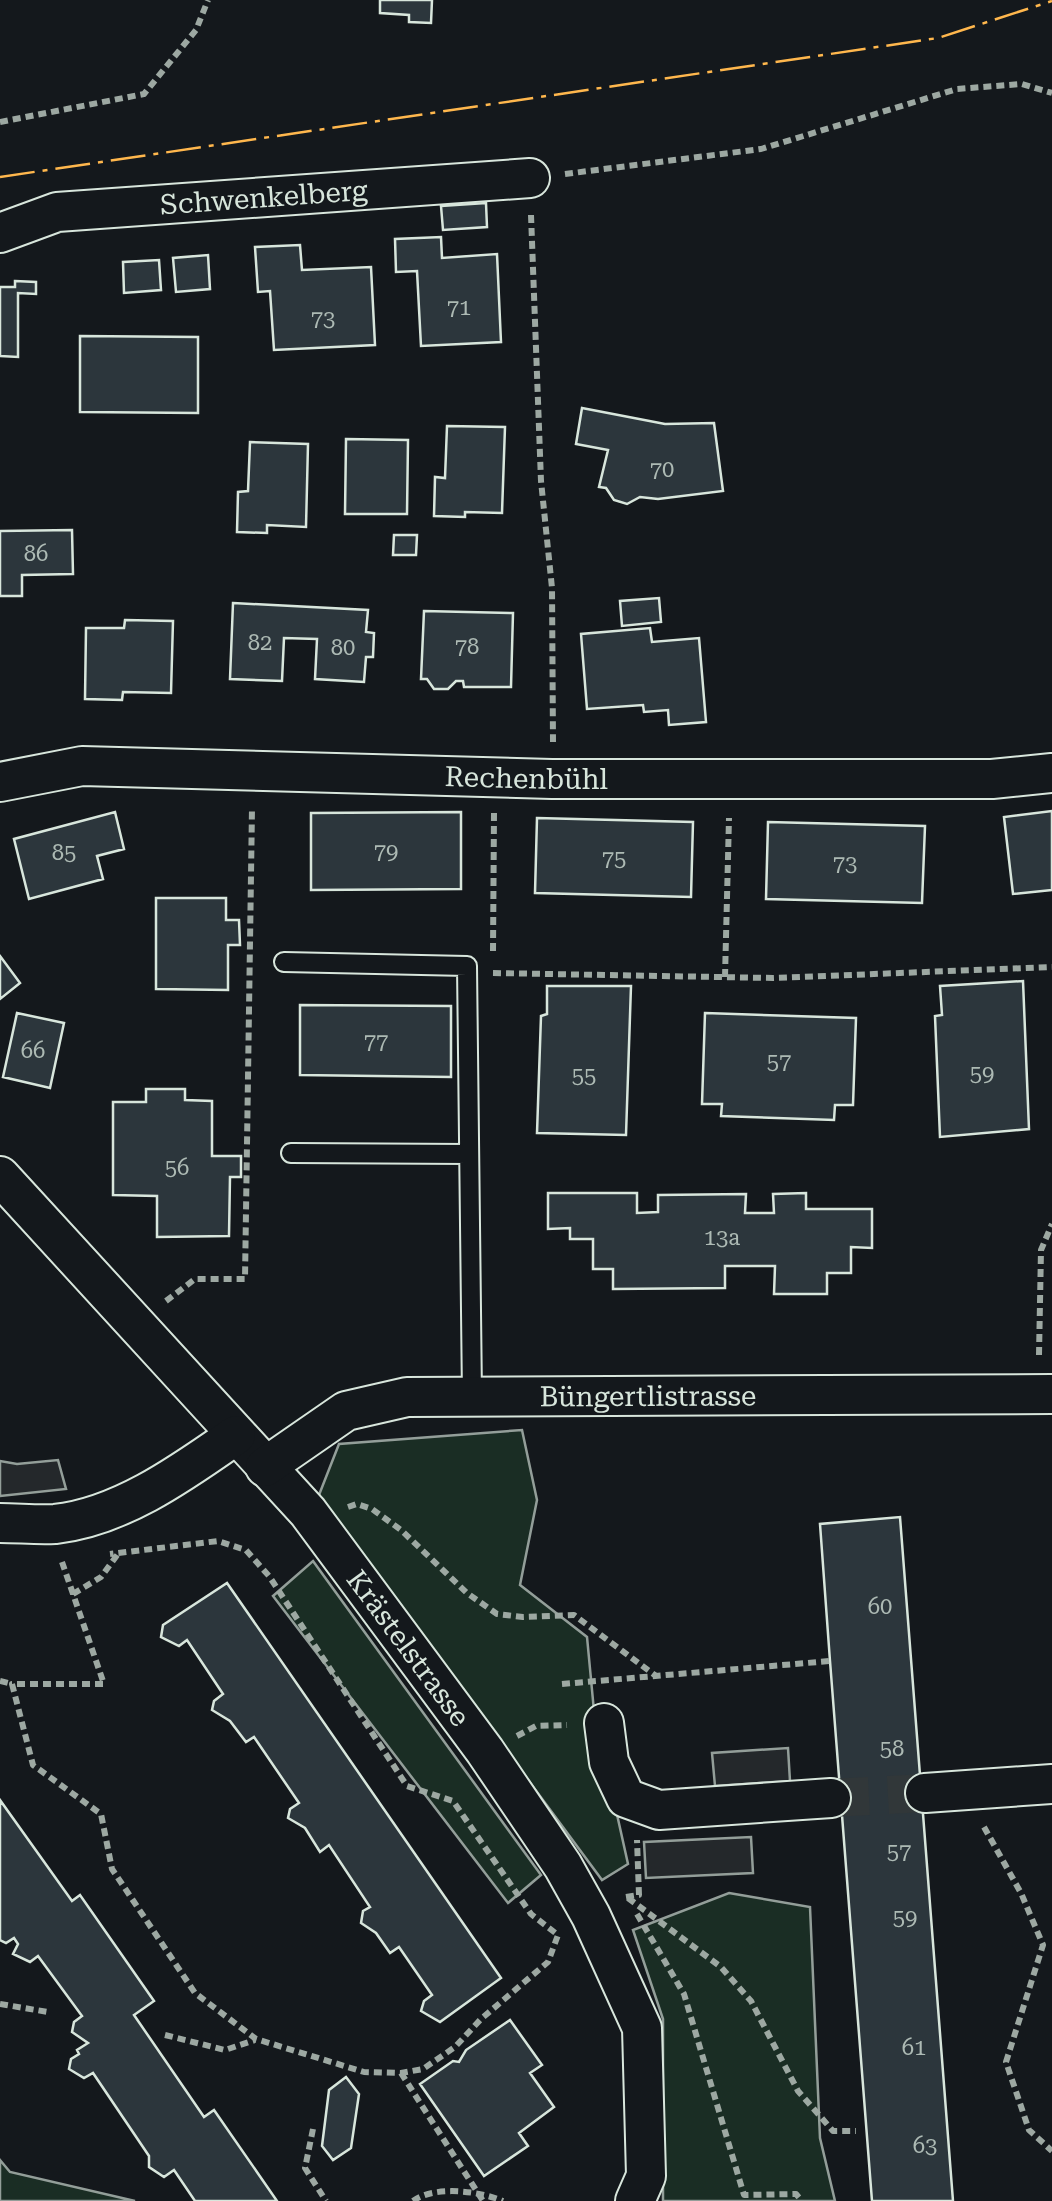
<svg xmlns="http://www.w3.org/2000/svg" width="1052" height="2201" font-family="'Roboto Serif',serif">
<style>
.green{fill:#1a2d24;stroke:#939e99;stroke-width:2.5}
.parking{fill:#24282b;stroke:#939e99;stroke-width:2.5}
.building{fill:#2c363c;stroke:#d8e6dc;stroke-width:2.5}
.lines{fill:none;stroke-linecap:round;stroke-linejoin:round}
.street-tunnel{stroke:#313739;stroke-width:38;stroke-dasharray:38 19;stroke-linecap:butt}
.lane-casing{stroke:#d8e6dc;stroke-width:22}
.street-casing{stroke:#d8e6dc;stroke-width:42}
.path{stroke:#9da8a2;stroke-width:6;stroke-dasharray:8 5;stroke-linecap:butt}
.lane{stroke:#14181c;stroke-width:18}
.street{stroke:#14181c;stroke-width:38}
.path-bridge{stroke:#9da8a2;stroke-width:6;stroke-dasharray:8 5;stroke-linecap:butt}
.power{stroke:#ffb74d;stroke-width:2.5;stroke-dasharray:35 8 5 8;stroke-linecap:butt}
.labels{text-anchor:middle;stroke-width:8;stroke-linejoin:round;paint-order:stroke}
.number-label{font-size:22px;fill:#adbab4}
.street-label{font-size:28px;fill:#d8e6dc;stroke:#14181c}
</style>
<rect width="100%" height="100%" fill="#14181c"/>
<!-- green -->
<path class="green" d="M522 1430 537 1500 520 1585 587 1637 594 1711 628 1864 602 1880 384 1585 317 1500 339 1444Z
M313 1561 541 1875 508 1903 273 1596Z
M729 1893 810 1907 820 2138 835 2201H663V2019L633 1930Z
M0 2160 10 2172 135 2201H0Z"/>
<!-- parking -->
<path class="parking" d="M58 1460 66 1489 0 1496V1461L17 1464Z
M788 1748 790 1781 715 1786 712 1753Z
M751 1837 753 1873 646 1878 644 1842Z"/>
<!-- building -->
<path class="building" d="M380 0H432L431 23 409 22V15L380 13Z
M486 203 487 227 443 230 441 206Z
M441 237 442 258 497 254 501 342 421 346 417 271 396 272 395 239Z
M300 245 302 270 371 267 375 345 274 350 270 291 258 292 255 247Z
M208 255 210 289 176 292 173 258Z
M159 260 161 290 124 293 123 262Z
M15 281 36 282V294L18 293V357L0 356V287H15Z
M80 336 198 337V413L80 412Z
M582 408 665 424 714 423 723 491 658 499 640 497 627 504 614 500 606 488 599 487 608 450 576 444Z
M447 426 505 427 502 513 465 512V517L434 516 435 477 445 478Z
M346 439 408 440 407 514H345Z
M250 442 308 444 306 527 267 525V533L237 532 238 492 248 491Z
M72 530 73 574 22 575V596H0V531Z
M394 535H417L416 555H393Z
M659 598 661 622 622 626 620 601Z
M233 603 368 610 366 632 374 633 373 657H366L364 682 315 679 317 639 284 638 282 681 230 679Z
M424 611 513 613 511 687H464L463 681H456L448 689H434L427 679H421Z
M125 620 173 621 171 693 123 692 122 700 85 699 86 628H124Z
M650 628 652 642 699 638 706 722 669 725 668 710 644 712 643 705 587 709 581 634Z
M1052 811V890L1013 894 1004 817Z
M115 812 124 849 97 856 103 879 29 899 14 839Z
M461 812V889L311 890V813Z
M537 818 693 822 691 897 535 893Z
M768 822 925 826 922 903 766 899Z
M156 898H226V920H239L240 945H228V990L156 989Z
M0 956 20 983 0 999Z
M1023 981 1029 1129 940 1137 935 1016 942 1015 940 986Z
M547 986H631L626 1135 537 1133 541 1016 547 1014Z
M300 1005 451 1006V1077L300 1075Z
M17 1013 64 1023 50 1088 3 1077Z
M705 1013 856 1018 853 1105H835L834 1120 721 1116 722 1104H702Z
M146 1089H185V1100L212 1101V1156H241V1177H230L229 1236 157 1237V1196L113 1195V1102H146Z
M548 1193H637V1213L658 1212V1195L746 1194 745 1213H774L773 1194 806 1193V1209H872V1248L851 1247V1273H827V1294H774L775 1266H725V1288L613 1289V1269H593V1239H570V1228L548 1229Z
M900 1517 953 2201H872L830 1661 820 1524Z
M227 1583 501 1978 440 2022 421 2011 424 2001 432 1995 399 1947 390 1953 376 1933 361 1923 363 1911 370 1907 329 1845 320 1852 305 1828 288 1818 290 1809 299 1803 254 1737 246 1742 230 1721 212 1710 214 1701 223 1694 187 1640 179 1646 161 1637 163 1625Z
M0 1800 72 1901 80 1895 154 2001 134 2015 204 2117 214 2110 277 2201H195L174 2170 164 2177 149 2167V2156L93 2073 84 2078 69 2069 71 2059 79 2054 77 2050 88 2043 72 2032 74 2022 82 2016 38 1956 30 1962 13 1954 18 1944 14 1938 6 1943 0 1940Z
M510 2020 542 2065 530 2073 554 2107 519 2133 528 2146 484 2176 420 2084 453 2061 459 2062 466 2050Z
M346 2077 359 2094 351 2148 333 2160 322 2146 329 2090Z"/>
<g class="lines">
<!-- street-tunnel -->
<path class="street-tunnel" d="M831 1798 925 1793"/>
<!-- lane casing -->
<g class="lane-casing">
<path id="lane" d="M284 962 467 966 472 1397
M291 1153 469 1154"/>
</g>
<!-- street casing -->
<g class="street-casing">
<g id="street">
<path id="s1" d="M0 233 57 212 530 178"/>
<path id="s2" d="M0 782 82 766 552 779H992L1052 773"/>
<path id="s3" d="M0 1176 308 1512 485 1751 563 1866 591 1916 642 2028 646 2176 635 2201"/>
<path id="s4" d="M265 1467 346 1411 407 1397 1052 1394"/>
<path d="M0 1523C18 1523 37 1525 55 1524 121 1517 183 1472 236 1435"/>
<path d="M604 1723 609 1762 626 1798 659 1810 831 1798"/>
<path d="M925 1793 1052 1784"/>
</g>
</g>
<!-- path -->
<path class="path" d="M0 122 144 94 196 30 208 0
M565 174 761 149 957 89 1022 84 1052 93
M531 215 541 481 552 588 553 742
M493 951 494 813
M493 973 773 978 1052 967
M725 977 729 818
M166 1301 195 1279H245L252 808
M1039 1355 1041 1250 1052 1224
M348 1507 357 1504 372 1509 401 1530 467 1593 497 1614 523 1617 574 1615 656 1676
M62 1562 104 1684H12L33 1765 101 1814 112 1869 195 1993 256 2039 364 2072 401 2073 423 2069 455 2047 481 2019 548 1962 558 1935 531 1914 453 1801 407 1786 269 1576 246 1550 218 1541 110 1554
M73 1594 101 1577 118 1554
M0 1681 12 1684
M562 1684 830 1661
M517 1736 536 1726 567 1725
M984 1827 1021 1893 1043 1945 1006 2062 1029 2130 1052 2151
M626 1897 639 1895 637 1840
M628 1898 721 1967 751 2001 798 2091 833 2131H856
M637 1914 684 1994 744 2195 796 2194 802 2201
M0 2004 48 2012
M165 2035 225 2050 255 2040
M313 2129 305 2168 326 2201
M413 2201C435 2185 479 2191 503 2201"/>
<!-- lane -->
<use href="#lane" class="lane"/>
<!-- street -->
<use href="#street" class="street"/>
<!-- path-bridge -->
<path class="path-bridge" d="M401 2073 483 2201"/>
<!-- power -->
<path class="power" d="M0 177 938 38 1052 1"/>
</g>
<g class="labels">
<!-- number labels -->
<g class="number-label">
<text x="459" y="315">71</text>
<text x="323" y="326">73</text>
<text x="662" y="477">70</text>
<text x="36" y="561">86</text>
<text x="260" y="650">82</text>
<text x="467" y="654">78</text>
<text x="343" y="655">80</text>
<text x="386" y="859">79</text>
<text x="64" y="860">85</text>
<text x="614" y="866">75</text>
<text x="845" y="871">73</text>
<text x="376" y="1049">77</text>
<text x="33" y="1058">66</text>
<text x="779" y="1069">57</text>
<text x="982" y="1081">59</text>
<text x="584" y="1083">55</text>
<text x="177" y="1175">56</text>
<text x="722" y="1245">13a</text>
<text x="880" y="1614">60</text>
<text x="892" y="1756">58</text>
<text x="899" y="1859">57</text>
<text x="905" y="1925">59</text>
<text x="914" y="2055">61</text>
<text x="925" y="2153">63</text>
</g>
<!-- street labels -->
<g class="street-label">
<text dy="10" stroke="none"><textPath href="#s1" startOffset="268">Schwenkelberg</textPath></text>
<text dy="10" stroke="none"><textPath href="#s2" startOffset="528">Rechenbühl</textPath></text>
<text dy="10" stroke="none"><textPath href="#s4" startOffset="402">Büngertlistrasse</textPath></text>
<text dy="10" stroke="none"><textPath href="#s3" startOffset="625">Krästelstrasse</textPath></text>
</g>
</g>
</svg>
